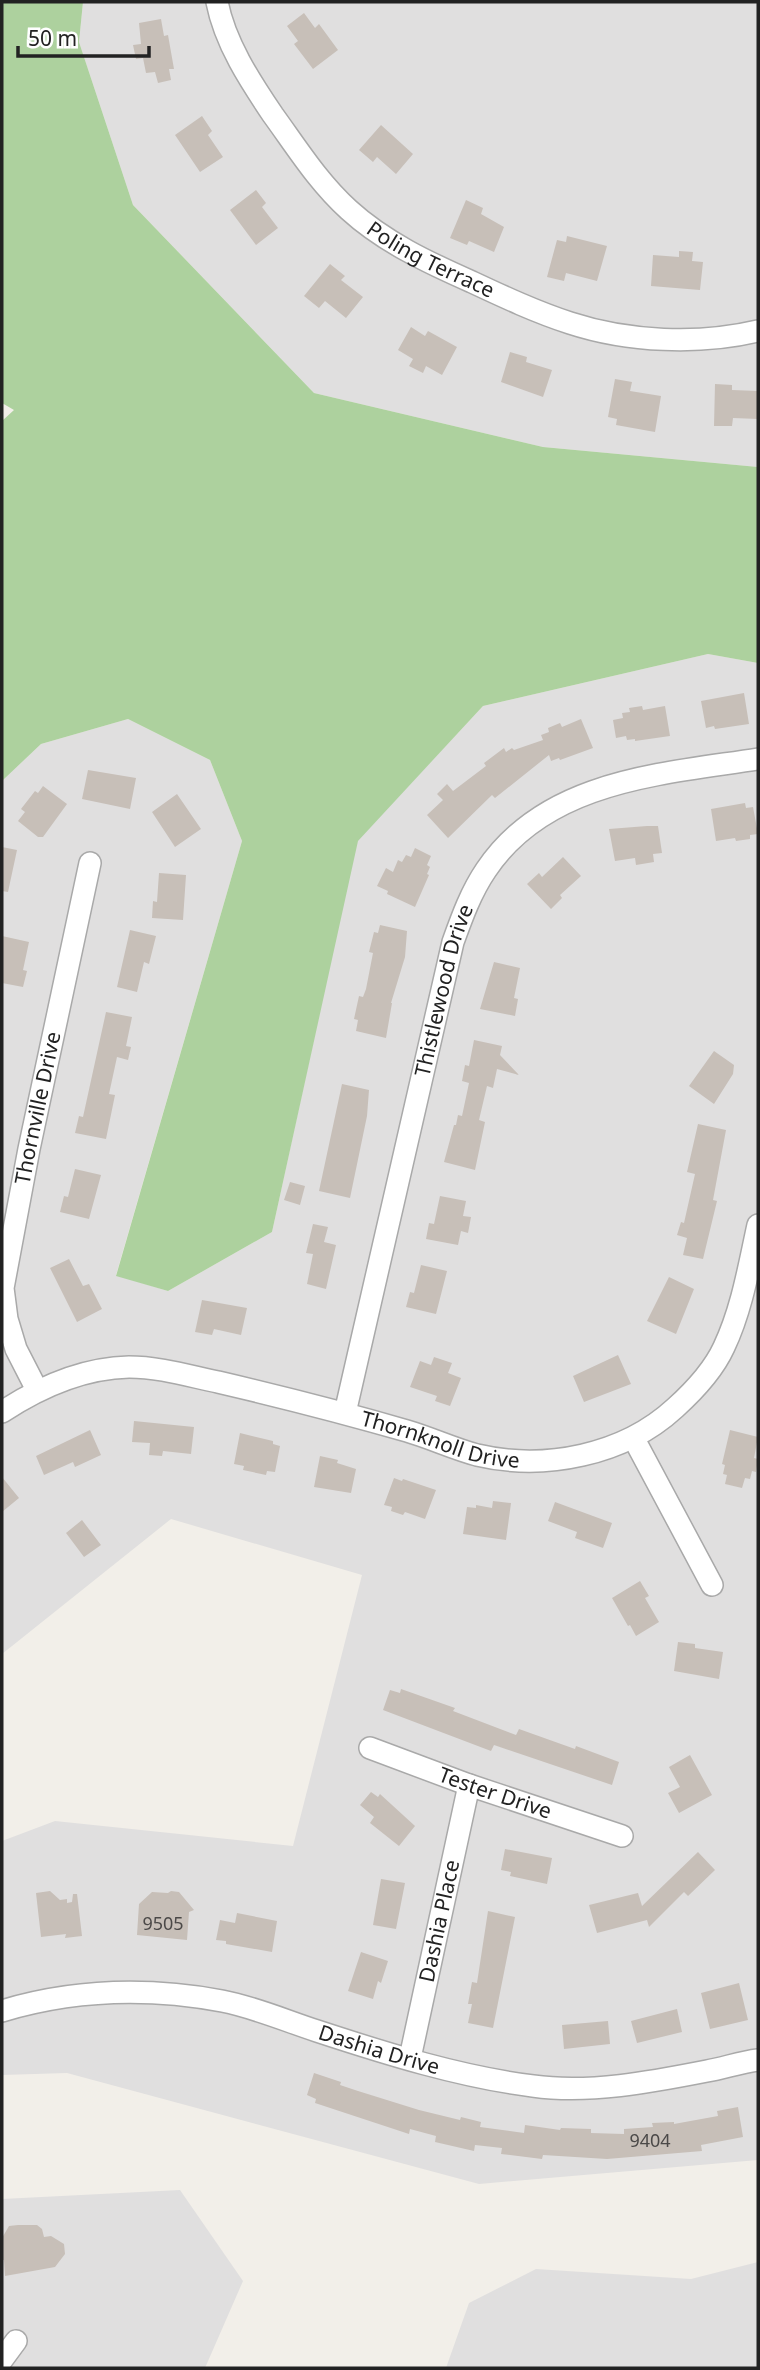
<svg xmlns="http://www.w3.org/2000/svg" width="760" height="2370" font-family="'Noto Sans',sans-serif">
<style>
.residential{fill:#e0dfdf}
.forest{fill:#add19e}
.building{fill:#c7bfb8}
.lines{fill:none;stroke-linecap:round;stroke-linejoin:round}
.street-casing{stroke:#a9a9a9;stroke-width:24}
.street{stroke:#fff;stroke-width:21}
.labels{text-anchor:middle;stroke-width:7;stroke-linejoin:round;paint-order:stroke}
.number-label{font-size:18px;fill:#4b4948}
.street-label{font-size:21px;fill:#222;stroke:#fff}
</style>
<rect width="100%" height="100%" fill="#f2efe9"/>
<!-- residential -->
<path class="residential" d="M83 2H758V467L543 447 314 393 133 205 79 42Z
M708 654 758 663V2160L479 2184 67 2073 2 2075V1841L55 1821 293 1846 362 1575 171 1519 2 1654V781L41 744 128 719 210 760 242 841 116 1275 168 1291 272 1232 357 841 483 706Z
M180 2190 243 2281 205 2368H2V2199Z
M758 2262V2368H446L469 2303 536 2269 691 2279Z"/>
<!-- forest -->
<path class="forest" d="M2 2H83L79 42 133 205 314 393 543 447 758 467V663L708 654 483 706 358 841 272 1232 168 1291 116 1276 242 841 210 760 128 719 41 744 2 781V421L14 410 2 403Z"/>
<!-- building -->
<path class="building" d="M304 13 315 28 319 24 338 50 313 69 294 44 298 41 287 26Z
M161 19 164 36 168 35 174 69H169L171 80 158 83 155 72 146 73 143 58 136 59 133 45 141 44 139 23Z
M202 116 212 131 208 135 223 157 200 172 175 135Z
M381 125 413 154 396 174 377 157 373 162 359 150Z
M256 190 266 203 262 207 278 228 256 245 230 210Z
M466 200 483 208 481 214 504 227 494 252 469 241 467 245 450 238Z
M567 236 607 246 597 281 566 273 564 281 547 277 557 240 566 242Z
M679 251 693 252 692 261 703 262 700 290 651 286 653 255 679 257Z
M330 264 345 276 341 280 363 297 346 318 325 301 319 308 304 296Z
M411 327 425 336 428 331 457 347 442 375 426 366 423 373 409 366 413 359 398 350Z
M510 352 527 357 526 362 552 370 543 397 501 382Z
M615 379 632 382 630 391 661 396 655 432 616 425 617 419 608 417Z
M715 384 732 385V390L758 391V419L733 418 732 426H714Z
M744 693 749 724 715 729 714 726 706 728 701 701Z
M642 706 643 710 665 706 670 736 635 741V739L627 740 626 736 616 738 613 720 623 718 622 713 630 712 629 708Z
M581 719 593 748 560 760 559 758 551 761 549 755 495 798 492 795 448 838 427 815 443 800 437 794 447 784 453 791 486 766 484 763 504 748 506 752 512 748 514 750 543 740 541 735 549 732 548 728 560 723 562 727Z
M88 770 136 778 130 809 82 799Z
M43 786 67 804 43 837H38L18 821 25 812 21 809 35 791 38 793Z
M177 794 201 829 175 847 152 812Z
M745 803 746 808 753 807 758 834 750 835V839L736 841 735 838 716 841 711 809Z
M647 826H658L662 853 653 854 654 862 636 865 635 858 615 861 609 829Z
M2 847 17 850 8 892 2 891Z
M415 848 431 856 427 865 430 867 427 874 429 875 415 907 387 894 388 891 377 886 386 868 393 872 398 860 402 862 406 855 411 857Z
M563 857 581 876 560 895 562 898 551 909 527 884 539 873 542 877Z
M159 873 186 875 183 920 152 918 153 901 157 902Z
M380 925 407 931 405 957 391 1003H392L386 1038 356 1031 358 1020 354 1019 359 996 363 997 366 989 373 953 369 952 374 932 378 933Z
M130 930 156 936 149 964 144 962 137 992 117 987Z
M2 936 29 942 23 970 27 971 23 987 2 983Z
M494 962 520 968 514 998 518 999 515 1016 480 1009Z
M106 1012 132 1017 126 1046 131 1047 128 1060 117 1057 109 1094 115 1095 106 1139 75 1133 79 1116 83 1117Z
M474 1040 502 1046 500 1055 519 1075 497 1069 493 1088 487 1086 479 1120 485 1122 475 1170 444 1162 454 1125H456L458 1115 462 1116 469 1083 462 1081 465 1065 469 1066Z
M714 1051 734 1065 733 1074 714 1104 689 1086Z
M342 1084 369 1090 367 1116 350 1198 319 1191Z
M698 1124 726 1130 713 1200 717 1201 703 1259 683 1255 687 1238 677 1235 681 1222 684 1223 695 1174 687 1172Z
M75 1169 101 1175 89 1219 60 1212 64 1196 68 1197Z
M290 1182 305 1186 300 1205 284 1200Z
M440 1196 466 1201 463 1216 471 1217 468 1233 461 1231 458 1245 426 1239 429 1223 434 1224Z
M313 1224 328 1227 324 1242 336 1245 326 1289 307 1284 313 1254 306 1253Z
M69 1259 83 1286 89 1284 102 1309 77 1322 50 1268Z
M421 1265 447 1271 436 1314 406 1307 410 1292 414 1293Z
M669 1277 694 1289 676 1334 647 1321Z
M202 1300 247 1308 241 1335 214 1329 212 1335 195 1332Z
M618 1355 631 1384 584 1402 573 1376Z
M434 1357 452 1363 448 1373 461 1378 450 1406 435 1401 437 1396 410 1387 420 1361 431 1365Z
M134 1421 194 1427 191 1454 163 1451 162 1456 149 1455 150 1443 132 1442Z
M90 1430 101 1455 75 1467 73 1462 44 1475 36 1456Z
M730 1430 758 1437 754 1458 758 1459 756 1472 752 1471 750 1479 745 1478 742 1488 725 1484 727 1475 723 1474 725 1465 722 1464Z
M240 1433 273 1441V1444L280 1446 275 1472 267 1471 266 1475 243 1470 244 1466 234 1464Z
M320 1456 338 1460 337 1463 356 1469 351 1493 314 1487Z
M2 1477 19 1498 2 1512Z
M394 1478 402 1481 403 1479 436 1490 425 1519 405 1512 403 1515 391 1511 392 1507 384 1505Z
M493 1501 511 1503 506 1540 463 1534 467 1507 476 1508V1505L492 1508Z
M555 1502 612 1523 603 1548 575 1538 577 1532 548 1521Z
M82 1520 101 1545 84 1557 66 1533Z
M640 1581 649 1596 645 1598 659 1622 636 1636 630 1625 628 1626 612 1598Z
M678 1642 695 1644V1648L723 1652 719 1679 674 1671Z
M401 1689 455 1708 453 1711 516 1735 519 1729 575 1749 576 1746 619 1762 612 1785 494 1745 491 1751 383 1710 390 1690 400 1693Z
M690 1755 712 1795 679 1813 668 1793 680 1787 669 1767Z
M371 1792 378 1797 380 1794 415 1826 399 1846 370 1823 374 1817 360 1805Z
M505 1849 552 1858 547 1884 510 1876 511 1872 501 1870Z
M698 1852 715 1870 688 1896 684 1892 649 1927 647 1920 597 1933 589 1905 638 1893 642 1906Z
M381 1879 405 1883 396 1929 373 1925Z
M50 1891 60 1900 67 1899V1903L72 1902 73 1894H77L82 1936 65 1938 66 1934 41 1937 36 1893Z
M171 1891 179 1892 194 1910 189 1912 187 1940 137 1935 139 1904 152 1892 168 1893Z
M488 1911 515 1917 493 2028 468 2023 472 2004H468L472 1982 477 1983Z
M237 1913 277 1921 272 1952 226 1944V1941L216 1940 220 1920 235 1923Z
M361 1952 388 1961 381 1983 378 1981 373 1999 348 1991Z
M739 1983 748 2020 710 2029 701 1993Z
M677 2009 682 2032 637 2043 631 2021Z
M608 2021 610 2044 564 2049 562 2025Z
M314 2073 341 2082 340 2085 358 2091 419 2110 460 2120 461 2117 481 2122 480 2127 524 2133 525 2125 560 2130 561 2128 591 2129V2133L624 2134V2129L653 2127 652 2123 674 2122V2124L718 2116 717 2111 738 2107 743 2137 701 2145 702 2151 607 2159 543 2155 542 2159 501 2154 502 2148 475 2145 474 2151 435 2142 436 2136 410 2129 409 2134 315 2103 316 2099 307 2095Z
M18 2225H37L42 2229 44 2237 51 2236 64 2244 65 2254 55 2267 5 2276 4 2260H2V2238L9 2226Z"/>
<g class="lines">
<!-- street casing -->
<g class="street-casing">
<g id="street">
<path id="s1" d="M217 2C225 43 250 81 273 115 297 148 318 182 349 210 384 242 429 263 472 282 504 297 536 312 570 323 628 342 699 345 758 331"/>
<path id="s2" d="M37 1390 16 1349 7 1319 3 1288 29 1149 90 863"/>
<path id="s3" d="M2 1412C40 1387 83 1368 129 1367 159 1367 189 1376 218 1382 282 1397 345 1413 407 1431 431 1438 454 1449 477 1455 545 1471 624 1455 675 1408 695 1390 713 1371 724 1347 742 1309 749 1266 758 1225"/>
<path id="s4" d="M345 1413 453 942C462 917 471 892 486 870 546 780 662 774 758 759"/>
<path d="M634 1439 712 1585"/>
<path id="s5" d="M370 1748 469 1785 622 1836"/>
<path id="s6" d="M2 2011C75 1989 146 1987 222 2001 254 2007 286 2021 317 2031 387 2054 461 2077 533 2086 589 2094 651 2082 707 2071 724 2068 741 2062 758 2060"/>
<path id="s7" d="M410 2058 469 1785"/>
<path d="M2 2360 16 2341"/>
</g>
</g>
<!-- street -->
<use href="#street" class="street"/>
</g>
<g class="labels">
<!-- number labels -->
<g class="number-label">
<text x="163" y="1930">9505</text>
<text x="650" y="2147">9404</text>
</g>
<!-- street labels -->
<g class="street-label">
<text dy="7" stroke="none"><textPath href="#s1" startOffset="345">Poling Terrace</textPath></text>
<text dy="7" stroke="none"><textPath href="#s4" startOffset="434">Thistlewood Drive</textPath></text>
<text dy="7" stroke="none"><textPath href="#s2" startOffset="292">Thornville Drive</textPath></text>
<text dy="7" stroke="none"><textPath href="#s3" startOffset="457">Thornknoll Drive</textPath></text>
<text dy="7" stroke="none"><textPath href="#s5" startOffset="133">Tester Drive</textPath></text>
<text dy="7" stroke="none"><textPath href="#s7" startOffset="140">Dashia Place</textPath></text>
<text dy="7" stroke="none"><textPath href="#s6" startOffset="387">Dashia Drive</textPath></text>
</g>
</g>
<!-- border -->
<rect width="760" height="2370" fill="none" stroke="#222222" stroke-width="7"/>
<!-- scale -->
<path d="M18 46v10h131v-10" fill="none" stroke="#222222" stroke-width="3.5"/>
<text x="28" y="46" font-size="21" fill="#222222" stroke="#ffffff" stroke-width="5" paint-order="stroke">50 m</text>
</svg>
